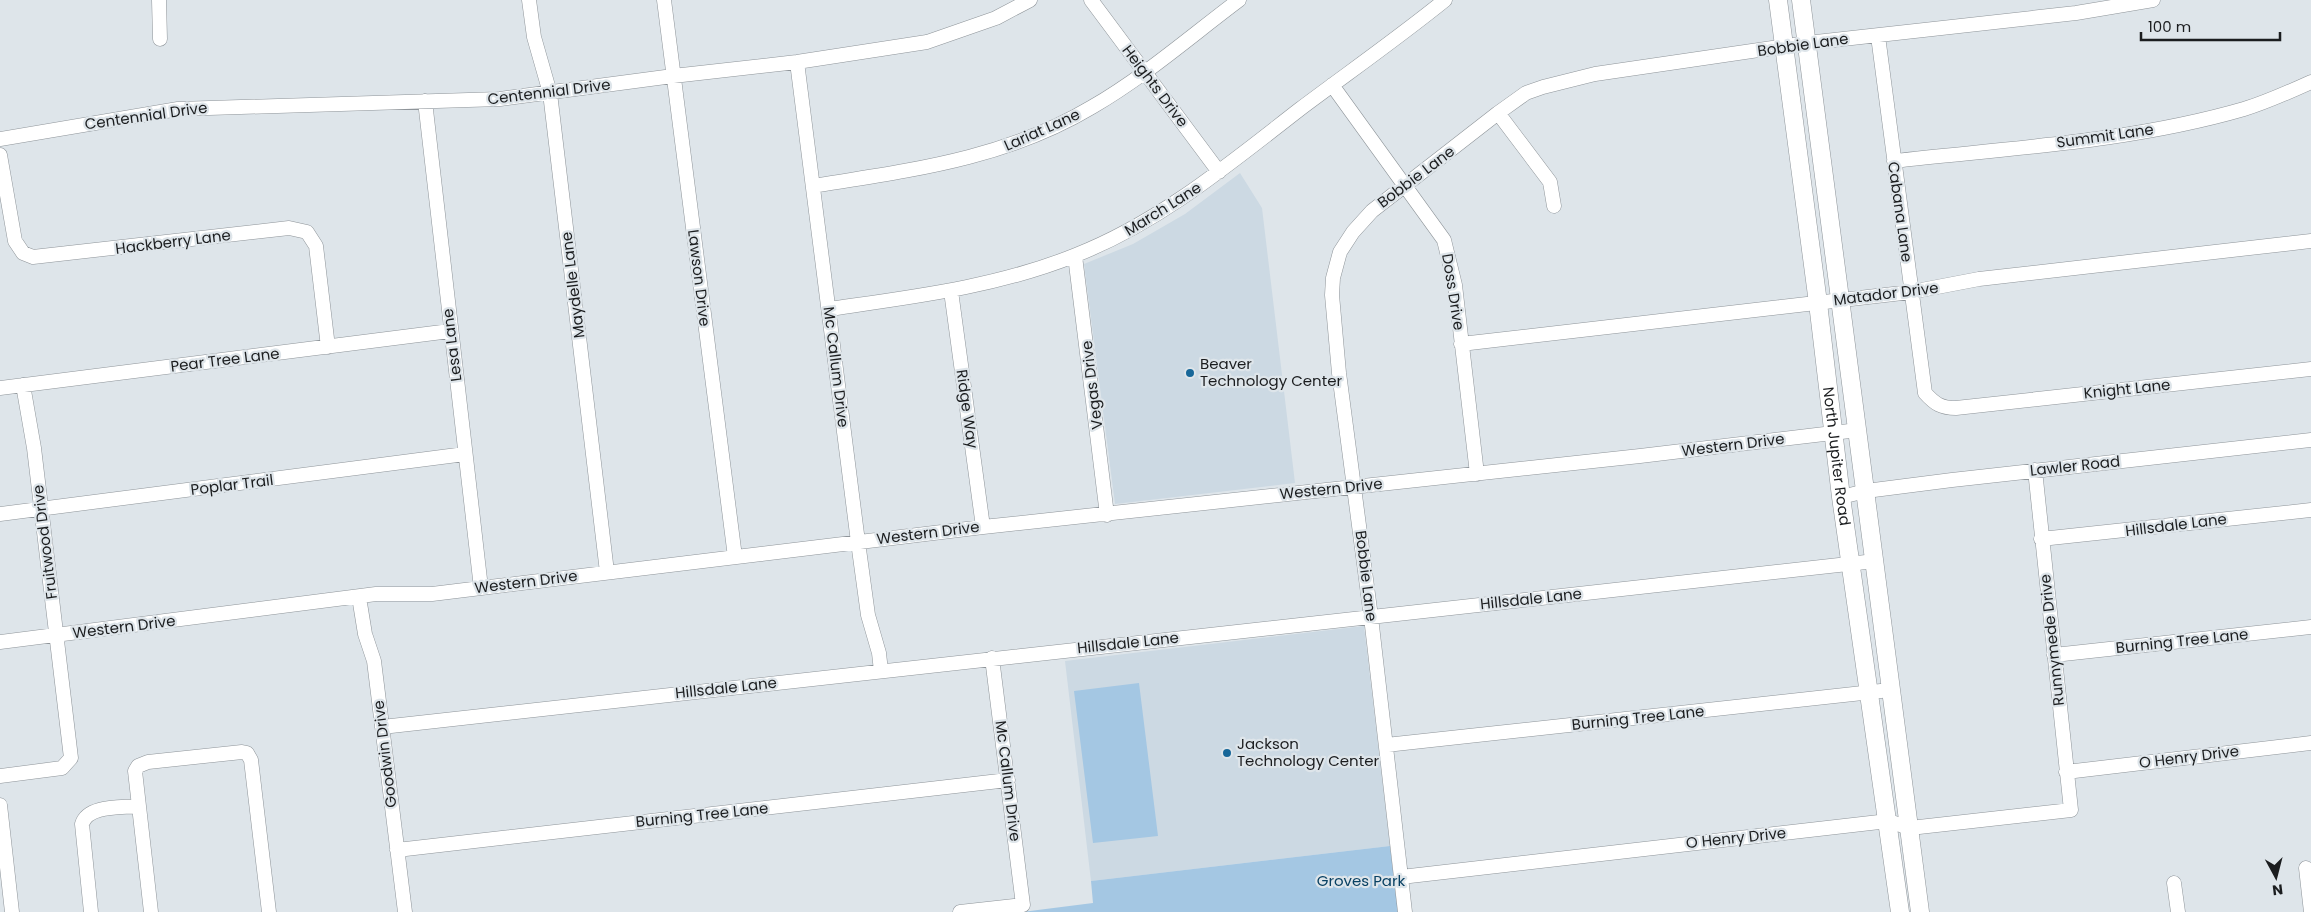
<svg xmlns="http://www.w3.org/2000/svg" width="2311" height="912" font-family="Poppins,sans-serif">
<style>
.built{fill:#ccd9e3}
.green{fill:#a4c7e3}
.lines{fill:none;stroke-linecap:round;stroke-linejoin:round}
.minor-casing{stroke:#8e9499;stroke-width:15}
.major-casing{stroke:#8e9499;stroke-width:19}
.minor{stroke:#fff;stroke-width:14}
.major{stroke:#fff;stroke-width:18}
.poi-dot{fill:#176799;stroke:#dee5ea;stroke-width:2}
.labels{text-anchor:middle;stroke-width:4.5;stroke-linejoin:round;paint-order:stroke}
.street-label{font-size:15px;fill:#1b1d1f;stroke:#dee5ea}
.poi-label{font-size:15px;fill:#1b1d1f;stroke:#dee5ea;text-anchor:start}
.park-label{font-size:15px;fill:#094163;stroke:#dee5ea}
</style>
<rect width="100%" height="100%" fill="#dee5ea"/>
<!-- built -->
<path class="built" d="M1240 173 1262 208 1295 483 1115 504 1084 264 1133 244 1185 214Z
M1364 626 1390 846 1091 881 1065 661Z"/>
<!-- green -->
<path class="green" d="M1139 683 1158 836 1093 843 1074 691Z
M1390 846 1398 912H1022L1093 903 1091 881Z"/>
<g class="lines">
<!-- minor casing -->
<g class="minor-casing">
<path id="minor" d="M159 0 160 39
M529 0 534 37 550 93 607 572
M664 0 735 557
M1091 0 1219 172
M1878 36 1925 393C1935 404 1941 408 1956 408L2311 369
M797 62 858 542 868 615 879 653 881 671
M1332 85 1444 240 1455 285 1477 474
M425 101 481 588
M1498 113 1550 182 1554 206
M0 139 178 109 500 99 673 76 797 62 927 42 996 18 1030 0
M0 155 15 241 23 253 33 257 289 228 307 232 316 246 328 347
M1894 161C2010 148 2130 142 2244 109 2267 102 2289 92 2311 82
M813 186C911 170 1005 159 1092 107 1144 77 1191 36 1239 0
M1075 256 1107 515
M951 291 983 527
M829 309C912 297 997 287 1076 255 1160 222 1229 164 1300 109 1348 73 1398 38 1445 0
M1461 344 1911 292 1979 279 2311 241
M0 388 450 331
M1841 497 1866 491 1952 480 2311 440
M0 514 465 454
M2041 539 2311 510
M359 597 365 634 374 661 405 912
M0 642 376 594H432L481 588 983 527 1640 456 1858 430
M2054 655 2311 627
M382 727 1875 561
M1386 745 1890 690
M2066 772 2311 743
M0 776 62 768 71 758 34 448 23 385
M0 805 12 912
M397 850 1008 780
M2306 868 2311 912
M1401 877 1888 821 1910 828 2071 810 2035 470
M2174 883 2178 912
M91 912 82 824C88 805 120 808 138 806
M151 912 135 771 138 766 148 762 242 752 247 753 251 760 269 912
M960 912 1023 905 992 658
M1405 912 1371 617 1339 373 1332 295 1333 278 1340 252 1353 232 1372 211 1498 113 1526 93 1543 87 1595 74 1807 43 2076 13 2153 0"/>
</g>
<!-- major casing -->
<g class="major-casing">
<g id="major">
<path id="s1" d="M1778 0 1818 303 1841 497 1900 912"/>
<path d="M1801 0 1920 912"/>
</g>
</g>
<!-- minor -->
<use href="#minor" class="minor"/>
<!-- major -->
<use href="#major" class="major"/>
</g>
<!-- markers -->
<g class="poi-dot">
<circle cx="1190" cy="373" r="5"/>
<circle cx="1227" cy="753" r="5"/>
</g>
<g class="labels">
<!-- street labels -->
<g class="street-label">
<text transform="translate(1803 45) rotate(-8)" y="5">Bobbie Lane</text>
<text transform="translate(1155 86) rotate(53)" y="5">Heights Drive</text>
<text transform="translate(549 92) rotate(-7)" y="5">Centennial Drive</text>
<text transform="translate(146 116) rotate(-8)" y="5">Centennial Drive</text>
<text transform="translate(1042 130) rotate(-24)" y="5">Lariat Lane</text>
<text transform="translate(2105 136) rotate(-8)" y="5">Summit Lane</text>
<text transform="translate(1416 177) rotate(-37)" y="5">Bobbie Lane</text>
<text transform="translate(1163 209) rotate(-32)" y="5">March Lane</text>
<text transform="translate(1900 212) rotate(82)" y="5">Cabana Lane</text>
<text transform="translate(173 242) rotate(-7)" y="5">Hackberry Lane</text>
<text transform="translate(699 278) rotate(83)" y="5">Lawson Drive</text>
<text transform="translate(573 285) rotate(-97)" y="5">Maydelle Lane</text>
<text transform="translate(1453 292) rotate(81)" y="5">Doss Drive</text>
<text transform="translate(1886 294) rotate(-7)" y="5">Matador Drive</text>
<text transform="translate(452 345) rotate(-97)" y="5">Lesa Lane</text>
<text transform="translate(225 360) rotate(-7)" y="5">Pear Tree Lane</text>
<text transform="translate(836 367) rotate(83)" y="5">Mc Callum Drive</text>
<text transform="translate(1092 385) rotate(-97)" y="5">Vegas Drive</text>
<text transform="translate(2127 389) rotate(-6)" y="5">Knight Lane</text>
<text transform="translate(967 409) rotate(82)" y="5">Ridge Way</text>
<text transform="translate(1733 445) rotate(-7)" y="5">Western Drive</text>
<text dy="5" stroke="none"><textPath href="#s1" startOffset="460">North Jupiter Road</textPath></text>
<text transform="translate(2075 466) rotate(-6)" y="5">Lawler Road</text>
<text transform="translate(232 485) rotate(-7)" y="5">Poplar Trail</text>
<text transform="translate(1331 489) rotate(-6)" y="5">Western Drive</text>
<text transform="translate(2176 525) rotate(-7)" y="5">Hillsdale Lane</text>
<text transform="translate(928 533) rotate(-7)" y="5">Western Drive</text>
<text transform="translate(45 542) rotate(-97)" y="5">Fruitwood Drive</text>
<text transform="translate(1366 576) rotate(83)" y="5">Bobbie Lane</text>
<text transform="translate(526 582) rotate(-7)" y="5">Western Drive</text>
<text transform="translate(1531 599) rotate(-6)" y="5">Hillsdale Lane</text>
<text transform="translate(124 627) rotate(-7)" y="5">Western Drive</text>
<text transform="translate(2052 640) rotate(-96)" y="5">Runnymede Drive</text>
<text transform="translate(2182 641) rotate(-6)" y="5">Burning Tree Lane</text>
<text transform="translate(1128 643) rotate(-6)" y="5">Hillsdale Lane</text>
<text transform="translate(726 688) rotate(-6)" y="5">Hillsdale Lane</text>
<text transform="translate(1638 718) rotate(-6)" y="5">Burning Tree Lane</text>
<text transform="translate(385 754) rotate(-97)" y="5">Goodwin Drive</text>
<text transform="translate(2189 757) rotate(-7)" y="5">O Henry Drive</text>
<text transform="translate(1008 781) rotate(83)" y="5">Mc Callum Drive</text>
<text transform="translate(702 815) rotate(-6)" y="5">Burning Tree Lane</text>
<text transform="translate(1736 838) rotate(-6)" y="5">O Henry Drive</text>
</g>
<!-- poi labels -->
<g class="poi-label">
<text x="1200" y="369">Beaver<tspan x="1200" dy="17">Technology Center</tspan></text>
<text x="1237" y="749">Jackson<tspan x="1237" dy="17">Technology Center</tspan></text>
</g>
<!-- park labels -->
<g class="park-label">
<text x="1361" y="886">Groves Park</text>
</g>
</g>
<!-- north arrow -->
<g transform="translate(2276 877) rotate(173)" stroke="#dee5ea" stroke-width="4" paint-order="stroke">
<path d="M0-4L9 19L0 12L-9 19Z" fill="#1b1d1f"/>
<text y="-8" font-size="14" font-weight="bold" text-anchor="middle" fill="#1b1d1f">N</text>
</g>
<!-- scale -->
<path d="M2141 32v8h139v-8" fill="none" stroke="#1b1d1f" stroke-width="2.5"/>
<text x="2148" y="32" font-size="15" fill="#1b1d1f" stroke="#dee5ea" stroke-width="4" paint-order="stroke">100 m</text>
</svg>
